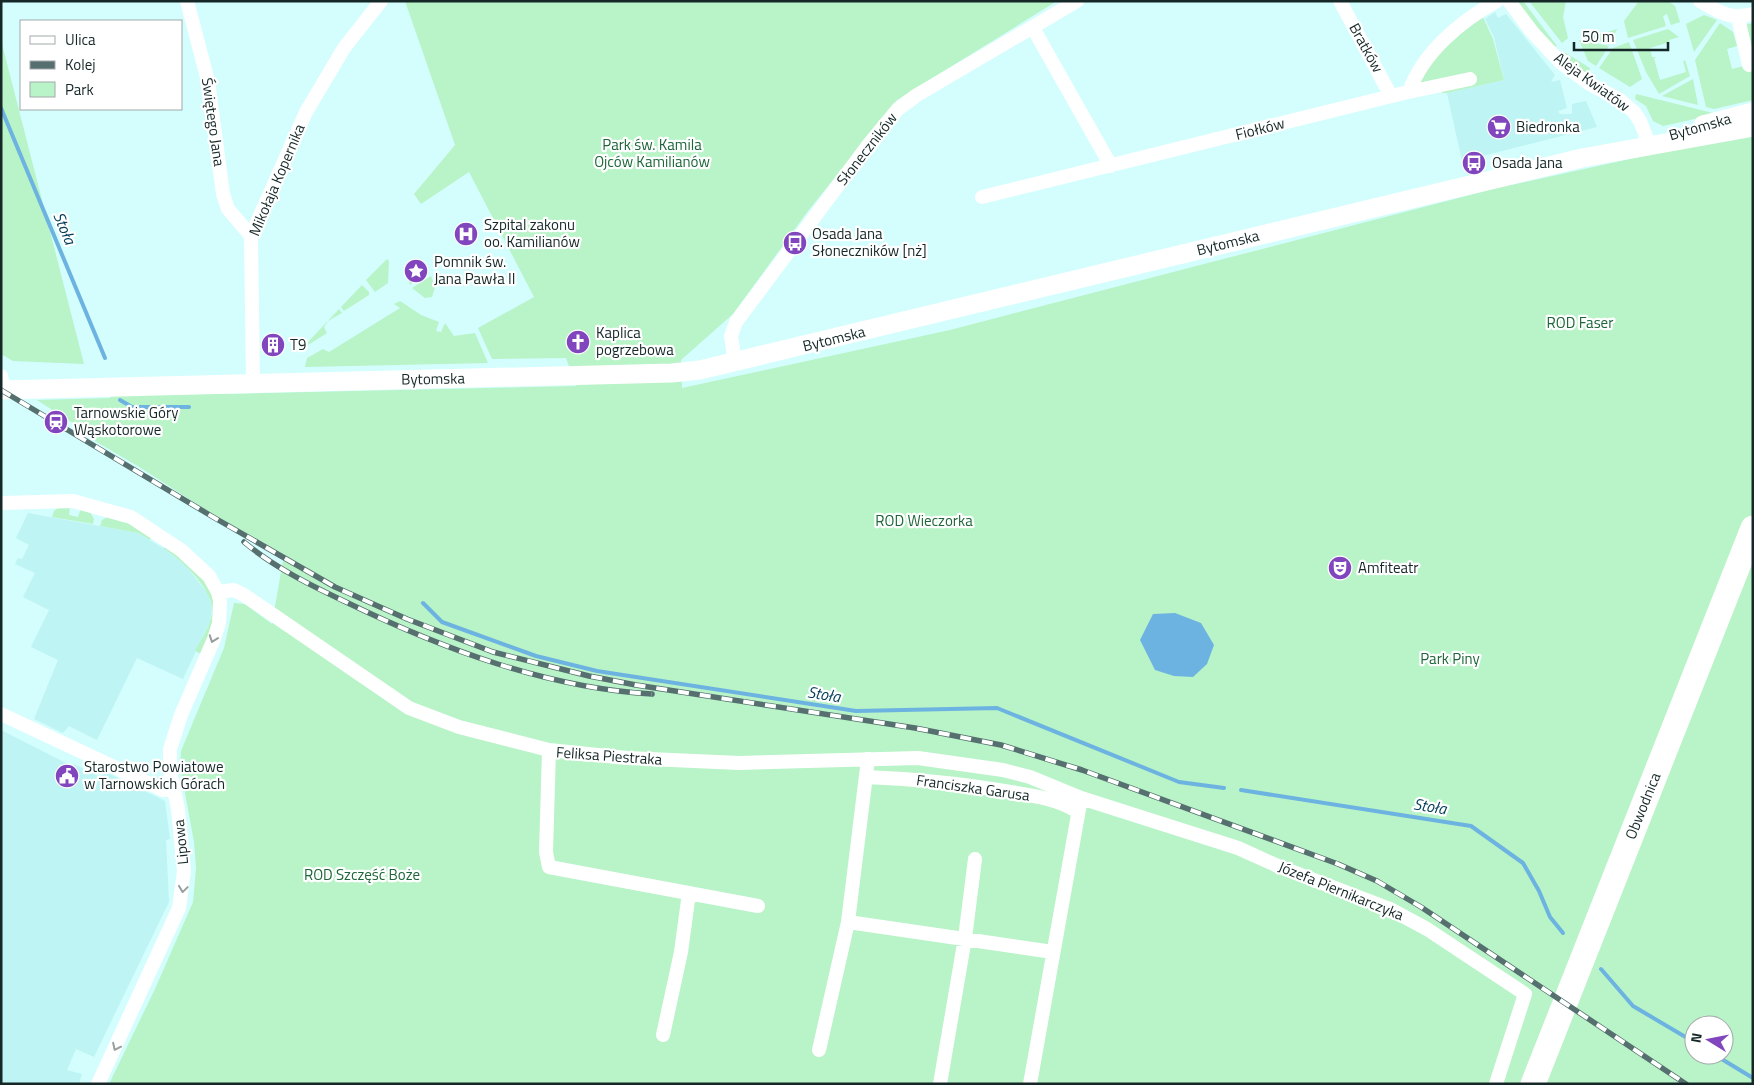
<svg xmlns="http://www.w3.org/2000/svg" width="1754" height="1085" font-family="'Titillium Web',sans-serif">
<style>
.built{fill:#bef4f3}
.green{fill:#b9f3c8;fill-rule:evenodd}
.water{fill:#6db3e1}
.lines{fill:none;stroke-linecap:round;stroke-linejoin:round}
.stream{stroke:#6db3e1;stroke-width:4}
.street{stroke:#fff;stroke-width:14}
.secondary{stroke:#fff;stroke-width:19}
.highway{stroke:#fff;stroke-width:25}
.rail-casing{stroke:#566f6f;stroke-width:5.5}
.rail{stroke:#fff;stroke-width:4;stroke-dasharray:11;stroke-linecap:butt}
.oneway{stroke:#969e9e}
.labels{text-anchor:middle;stroke-width:4.5;stroke-linejoin:round;paint-order:stroke}
.street-label{font-size:15px;fill:#162727;stroke:#fff}
.poi-label{font-size:15px;fill:#162727;stroke:#fff;text-anchor:start}
.park-label{font-size:15px;fill:#1e6639;stroke:#fff}
.water-label{font-size:16px;font-style:italic;fill:#003c5a;stroke:#fff}
</style>
<rect width="100%" height="100%" fill="#d3fefd"/>
<!-- built -->
<path class="built" d="M1495 12 1498 18 1506 14 1555 75 1551 82 1560 80 1567 108 1558 111 1560 114H1572V104L1586 101 1597 127 1462 161 1447 93 1504 80 1494 37 1485 19Z
M28 513 138 533 166 550 186 566 208 594 212 608 210 621 183 679 137 658 97 740 69 726 63 733 34 719 58 660 31 647 49 610 23 597 35 573 15 564 18 558 22 559 29 545 16 538Z
M1 730 72 766 74 764 100 777 105 773 112 775 165 801 170 839 166 840 169 902 94 1057 76 1049 67 1070 82 1074 79 1084H1Z"/>
<!-- green -->
<path class="green" d="M405 1H1057L897 100 808 211 733 314 681 360 682 388 950 330 1493 189 1753 132V1084H109L155 989 193 902 196 868 194 842 180 766 181 751 224 648 234 603 245 604 272 624 283 560 141 468 95 441 96 438 37 400 110 398 112 394H226L576 386 566 358 492 359 478 328 534 297 469 172 421 204 414 194 455 145ZM1694 1025H1724V1055H1694Z
M1517 1H1523L1557 46 1553 47Z
M1529 1H1566L1563 17 1568 38 1562 43Z
M1639 1H1668L1675 6 1680 22 1671 25 1667 14 1663 16 1666 26 1628 38 1624 21Z
M1482 15 1493 39 1504 80 1447 93H1442L1441 89H1453L1476 83 1475 75 1417 88 1431 60Z
M1704 15 1717 20 1694 52 1686 24Z
M1720 23 1733 32 1737 46 1727 49 1732 69 1752 64 1744 25 1753 23V100L1714 109 1706 107 1695 60Z
M1617 29 1610 43 1588 38Z
M1668 29 1679 37 1669 40 1670 42 1650 48 1652 57H1657L1654 58 1660 80 1686 72 1683 61 1685 60 1690 76 1659 94 1646 72 1633 40Z
M1 40 84 364 13 361 1 354Z
M1579 40 1609 46 1596 66 1588 61Z
M1629 42 1642 79 1630 87 1599 68 1613 48Z
M1564 52 1590 68 1588 76 1563 57Z
M1693 79 1698 105 1662 96Z
M1636 94 1713 113 1753 106 1663 126 1653 121 1646 106 1635 99Z
M387 259 389 261 388 283 375 292 366 280Z
M410 264 422 265 429 273 421 276 410 285 407 276Z
M431 276 435 287 432 297 425 298 412 288Z
M362 285 369 292V295L344 311 341 307Z
M400 301 421 315 439 322 436 331 441 332 445 323 454 336 475 333 488 363 305 367 307 358 323 349 329 352 400 308 394 304Z
M339 309 342 313 328 321 324 327 327 333 305 347 309 341Z
M59 507H70L69 515 78 517 81 508 90 512 94 519 93 524 52 517 54 511Z
M109 516 125 521 151 538 150 540 138 533 100 526 102 520Z
M166 547C186 563 215 580 216 609 216 623 207 642 203 655L195 651C201 639 213 622 212 608 210 586 180 559 163 548Z"/>
<!-- water -->
<path class="water" d="M1175 613 1201 623 1214 645 1207 664 1193 677 1174 676 1155 670 1140 640 1153 614Z"/>
<g class="lines">
<!-- stream -->
<path class="stream" d="M1 108 105 358
M120 400 132 407H189
M423 603 442 622 536 656 597 671 856 711 997 708 1179 782 1224 788
M1241 790 1471 826 1523 863 1539 891 1550 917 1563 933
M1601 969 1633 1006 1694 1042
M1715 1055 1753 1078"/>
<!-- street -->
<path class="street" d="M187 1 208 81 223 194 228 209 251 236
M1340 1 1391 96
M1509 1 1532 32 1561 63 1588 83 1620 100 1634 112 1640 121 1649 144
M1700 1C1719 12 1730 20 1753 14
M1738 18 1749 65
M1033 28 1111 166
M1409 92C1423 52 1461 21 1497 1
M982 197 1404 93 1470 79
M735 363 731 336 736 322 869 144 898 109 917 95 1077 1
M1 376 4 389
M253 382 251 236 306 112 344 48 381 1
M1 503 73 501 131 517 181 550 209 576 218 592 220 601 219 623 214 639 181 715 170 749V771L178 809 184 871 179 908 98 1084
M218 592 234 590 244 595 409 708 459 727 549 750 627 758 739 763 918 758 1003 770 1030 777 1081 798 1238 848 1280 867 1390 909 1427 929 1525 994 1496 1084
M1 714 163 790 173 789
M549 750 546 852 549 867 758 906
M866 777C913 779 958 783 1004 791 1029 795 1057 798 1078 812
M848 922 1053 952
M663 1035 681 952 689 893
M819 1050 848 922 868 759
M940 1084 965 938 975 859
M1030 1084 1081 798"/>
<!-- secondary -->
<path class="secondary" d="M1703 125 1753 112
M1 390 672 373 700 370 1582 158 1753 127"/>
<!-- highway -->
<path class="highway" d="M1533 1084 1753 528"/>
<!-- rail casing -->
<g class="rail-casing">
<path id="rail" d="M1 390 213 517 335 587 407 619 493 652 589 676 636 685 915 728 1001 745 1082 770 1338 864 1377 881 1421 907 1686 1084
M244 542C275 568 312 586 348 603 443 649 547 688 652 694"/>
</g>
<!-- rail -->
<use href="#rail" class="rail"/>
</g>
<!-- one-way arrows -->
<defs><path id="oneway-chevron" d="M-2-3.5L2.5 0L-2 3.5" fill="none" stroke-width="1.6" stroke-linecap="round" stroke-linejoin="round" transform="scale(1.25)"/></defs>
<g class="oneway">
<use href="#oneway-chevron" transform="translate(213 639) rotate(110)"/>
<use href="#oneway-chevron" transform="translate(183 889) rotate(98)"/>
<use href="#oneway-chevron" transform="translate(116 1047) rotate(116)"/>
</g>
<!-- icons -->
<defs>
<g id="supermarket-disc" transform="scale(1.25)"><circle r="9.5" fill="#8146bd" stroke="#fff"/><path d="M-6-5.5h2.5l.6 2H6L4.5 2H-2.5L-4.4-4H-6ZM-1.5 3.2a1.3 1.3 0 1 0 .1 0ZM3 3.2a1.3 1.3 0 1 0 .1 0Z" fill="#fff"/></g>
<g id="bus-disc" transform="scale(1.25)"><circle r="9.5" fill="#8146bd" stroke="#fff"/><path d="M-5-6H5V4H4V6H2V4H-2V6H-4V4H-5ZM-3.5-4V0h7V-4ZM-3.5 1.2v1.5H-2V1.2ZM2 1.2v1.5H3.5V1.2Z" fill="#fff"/></g>
<g id="hospital-disc" transform="scale(1.25)"><circle r="9.5" fill="#8146bd" stroke="#fff"/><path d="M-5-5h3v3.5h4V-5h3V5h-3V1.5h-4V5h-3Z" fill="#fff"/></g>
<g id="sight-disc" transform="scale(1.25)"><circle r="9.5" fill="#8146bd" stroke="#fff"/><path d="M0-6L1.8-2.2L6-1.7L2.9 1.2L3.7 5.4L0 3.3L-3.7 5.4L-2.9 1.2L-6-1.7L-1.8-2.2Z" fill="#fff"/></g>
<g id="church-disc" transform="scale(1.25)"><circle r="9.5" fill="#8146bd" stroke="#fff"/><path d="M-1.2-6h2.4v3.5h3.3v2.4h-3.3V6h-2.4V-.1h-3.3v-2.4h3.3Z" fill="#fff"/></g>
<g id="building-disc" transform="scale(1.25)"><circle r="9.5" fill="#8146bd" stroke="#fff"/><path d="M-4-6H4V6H1V3H-1V6H-4ZM-2.5-4.3h1.7v1.8h-1.7ZM.8-4.3h1.7v1.8H.8ZM-2.5-1h1.7V.8h-1.7ZM.8-1h1.7V.8H.8Z" fill="#fff"/></g>
<g id="station-disc" transform="scale(1.25)"><circle r="9.5" fill="#8146bd" stroke="#fff"/><path d="M-3-6H3Q5-6 5-4V2Q5 4 3 4L4.5 6H3L1.5 4h-3L-3 6H-4.5L-3 4Q-5 4-5 2V-4Q-5-6-3-6ZM-3.5-4v3h7v-3ZM-3.5 1v1.5H-2V1ZM2 1v1.5H3.5V1Z" fill="#fff"/></g>
<g id="theatre-disc" transform="scale(1.25)"><circle r="9.5" fill="#8146bd" stroke="#fff"/><path d="M-5-5.5Q0-4 5-5.5V0Q5 5 0 6Q-5 5-5 0ZM-3.3-2.5H-1v1.5H-3.3ZM1-2.5H3.3v1.5H1ZM-2.8 1Q0 5.5 2.8 1Z" fill="#fff"/></g>
<g id="civic-disc" transform="scale(1.25)"><circle r="9.5" fill="#8146bd" stroke="#fff"/><path d="M-.6-6.5H3V-4.5H.6V-3L4-1V1h2V6H-6V1h2V-1L-.6-3ZM-1.2 2.5V6h2.4V2.5Z" fill="#fff"/></g>
</defs>
<g fill-rule="evenodd">
<use href="#supermarket-disc" x="1499" y="127"/>
<use href="#bus-disc" x="1474" y="163"/>
<use href="#hospital-disc" x="466" y="234"/>
<use href="#bus-disc" x="795" y="243"/>
<use href="#sight-disc" x="416" y="271"/>
<use href="#church-disc" x="578" y="342"/>
<use href="#building-disc" x="273" y="345"/>
<use href="#station-disc" x="56" y="422"/>
<use href="#theatre-disc" x="1340" y="568"/>
<use href="#civic-disc" x="67" y="776"/>
</g>
<g class="labels">
<!-- street labels -->
<g class="street-label">
<text transform="translate(1366 48) rotate(61)" y="5">Bratków</text>
<text transform="translate(1592 82) rotate(36)" y="5">Aleja Kwiatów</text>
<text transform="translate(213 122) rotate(82)" y="5">Świętego Jana</text>
<text transform="translate(1700 127) rotate(-16)" y="5">Bytomska</text>
<text transform="translate(1260 129) rotate(-14)" y="5">Fiołków</text>
<text transform="translate(867 149) rotate(-52)" y="5">Słoneczników</text>
<text transform="translate(277 180) rotate(-67)" y="5">Mikołaja Kopernika</text>
<text transform="translate(1228 243) rotate(-14)" y="5">Bytomska</text>
<text transform="translate(834 339) rotate(-14)" y="5">Bytomska</text>
<text transform="translate(433 379) rotate(-1)" y="5">Bytomska</text>
<text transform="translate(609 756) rotate(4)" y="5">Feliksa Piestraka</text>
<text transform="translate(973 788) rotate(8)" y="5">Franciszka Garusa</text>
<text transform="translate(1643 806) rotate(-68)" y="5">Obwodnica</text>
<text transform="translate(181 842) rotate(-96)" y="5">Lipowa</text>
<text transform="translate(1341 891) rotate(22)" y="5">Józefa Piernikarczyka</text>
</g>
<!-- poi labels -->
<g class="poi-label">
<text x="1516" y="132">Biedronka</text>
<text x="1492" y="168">Osada Jana</text>
<text x="484" y="230">Szpital zakonu<tspan x="484" dy="17">oo. Kamilianów</tspan></text>
<text x="812" y="239">Osada Jana<tspan x="812" dy="17">Słoneczników [nż]</tspan></text>
<text x="434" y="267">Pomnik św.<tspan x="434" dy="17">Jana Pawła II</tspan></text>
<text x="596" y="338">Kaplica<tspan x="596" dy="17">pogrzebowa</tspan></text>
<text x="290" y="350">T9</text>
<text x="74" y="418">Tarnowskie Góry<tspan x="74" dy="17">Wąskotorowe</tspan></text>
<text x="1358" y="573">Amfiteatr</text>
<text x="84" y="772">Starostwo Powiatowe<tspan x="84" dy="17">w Tarnowskich Górach</tspan></text>
</g>
<!-- park labels -->
<g class="park-label">
<text x="652" y="150">Park św. Kamila<tspan x="652" dy="17">Ojców Kamilianów</tspan></text>
<text x="1580" y="328">ROD Faser</text>
<text x="924" y="526">ROD Wieczorka</text>
<text x="1450" y="664">Park Piny</text>
<text x="362" y="880">ROD Szczęść Boże</text>
</g>
<!-- water labels -->
<g class="water-label">
<text transform="translate(65 228) rotate(67)" y="6">Stoła</text>
<text transform="translate(824 694) rotate(9)" y="6">Stoła</text>
<text transform="translate(1430 806) rotate(9)" y="6">Stoła</text>
</g>
</g>
<!-- border -->
<rect width="1754" height="1085" fill="none" stroke="#162727" stroke-width="5"/>
<!-- legend -->
<rect x="20" y="20" width="162" height="90" fill="#ffffff" stroke="#a2a9a9"/>
<rect x="30" y="36" width="25" height="8" fill="#ffffff" stroke="#a2a9a9"/>
<text x="65" y="45" font-size="15" fill="#162727">Ulica</text>
<rect x="30" y="61" width="25" height="8" fill="#566f6f" stroke="#a2a9a9"/>
<text x="65" y="70" font-size="15" fill="#162727">Kolej</text>
<rect x="30" y="82" width="25" height="15" fill="#b9f3c8" stroke="#a2a9a9"/>
<text x="65" y="95" font-size="15" fill="#162727">Park</text>
<!-- north arrow -->
<g transform="translate(1709 1040) rotate(280)"><circle r="24" fill="#ffffff" stroke="#a2a9a9"/>
<path d="M0-4L9 19L0 12L-9 19Z" fill="#8146bd"/>
<text y="-8" font-size="14" font-weight="bold" text-anchor="middle" fill="#162727">N</text>
</g>
<!-- scale -->
<path d="M1574 42v8h94v-8" fill="none" stroke="#162727" stroke-width="2.5"/>
<text x="1582" y="42" font-size="15" fill="#162727" stroke="#ffffff" stroke-width="4" paint-order="stroke">50 m</text>
</svg>
